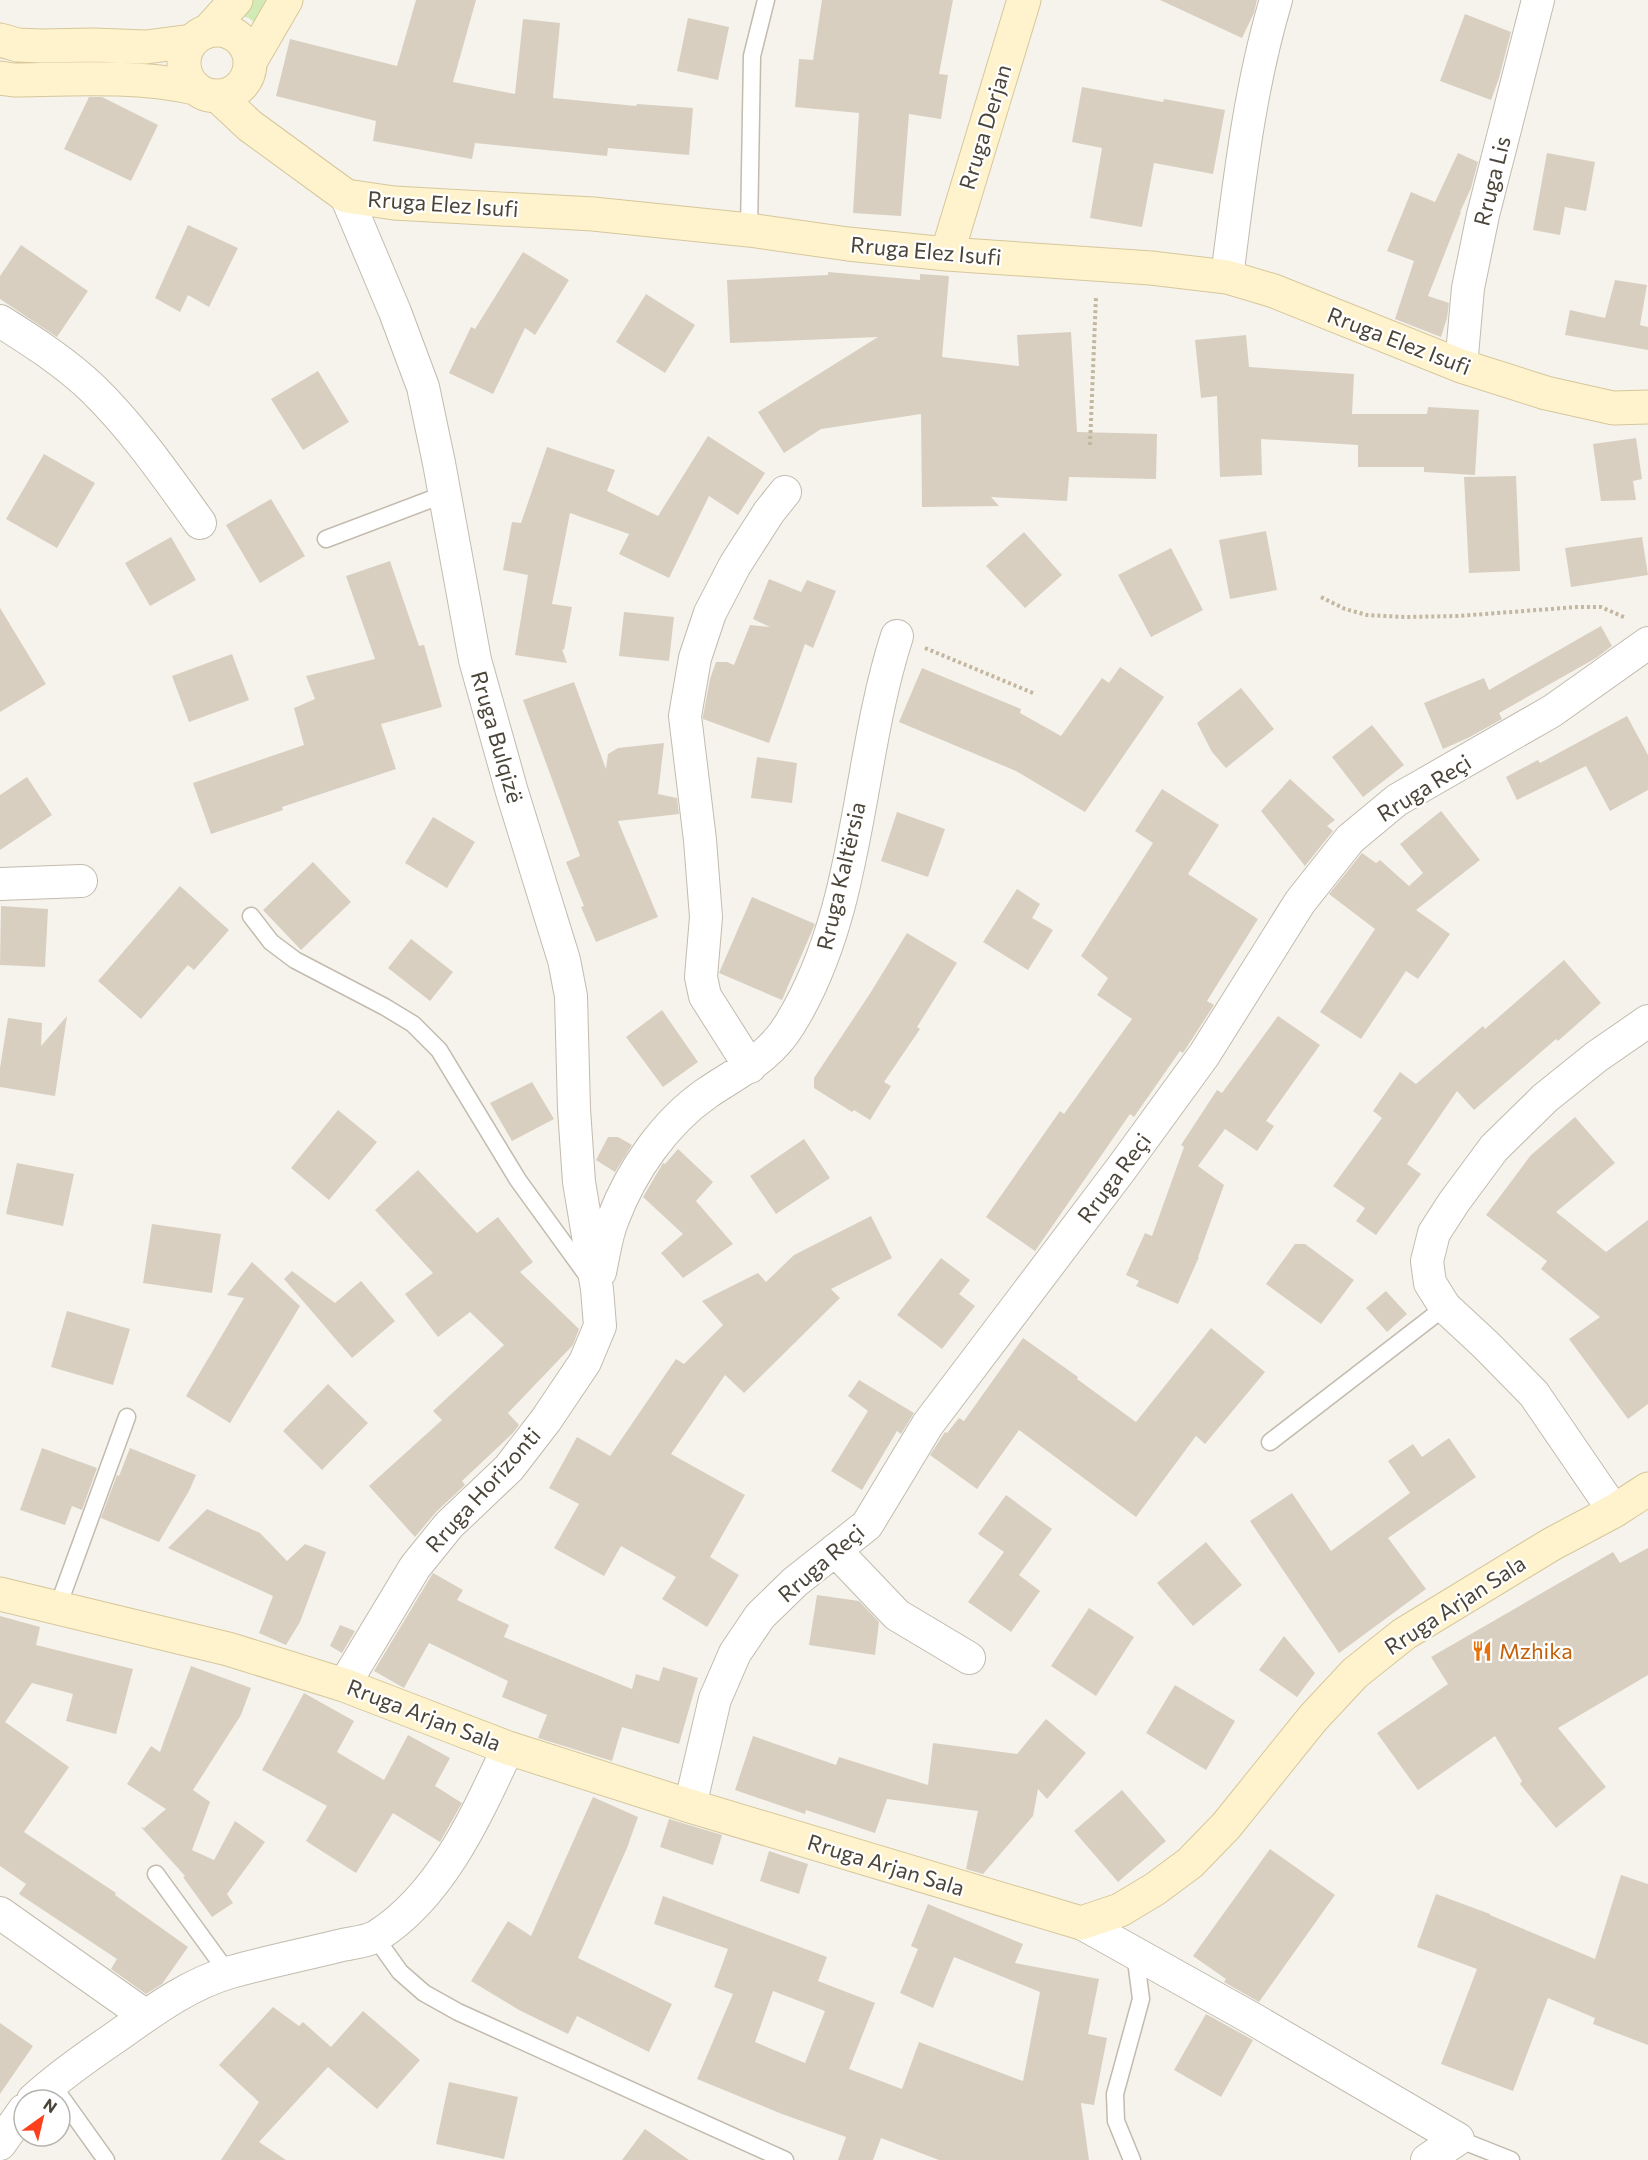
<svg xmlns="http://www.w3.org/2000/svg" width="1648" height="2160" font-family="Commissioner,sans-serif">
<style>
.green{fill:#d2eab5}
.building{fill:#d8cfc1;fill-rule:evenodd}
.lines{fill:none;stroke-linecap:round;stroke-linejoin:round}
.lane-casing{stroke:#c2bbae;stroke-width:19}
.street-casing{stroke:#c2bbae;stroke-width:34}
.secondary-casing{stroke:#d6c79b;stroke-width:35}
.path{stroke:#c4b79f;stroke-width:4;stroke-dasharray:3 3;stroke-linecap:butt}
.lane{stroke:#fff;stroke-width:16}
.street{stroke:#fff;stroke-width:32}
.secondary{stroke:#fff3cd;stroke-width:33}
.labels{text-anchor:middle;stroke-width:4.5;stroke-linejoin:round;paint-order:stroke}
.street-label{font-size:22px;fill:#4b4439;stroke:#fff}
.food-label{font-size:22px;fill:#c56008;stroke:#fff;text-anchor:start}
</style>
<rect width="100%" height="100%" fill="#f6f3ec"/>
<!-- green -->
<path class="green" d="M252 0H273L257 25 249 18 241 16Z"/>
<!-- building -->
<path class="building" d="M416 0H476L453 82 515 94 523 19 560 23 553 98 636 106 637 104 693 108 689 155 608 148 607 156 475 143 472 159 373 141 376 121 276 96 290 39 397 66Z
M822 0H953L939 74 948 75 941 119 909 114 901 216 853 213 859 113 795 107 799 59 813 60Z
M1160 0H1257L1254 13 1242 38Z
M1465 14 1511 32 1499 78 1491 100 1440 81Z
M688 18 729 27 718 80 677 71Z
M1082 87 1163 102 1164 99 1225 110 1213 174 1154 163 1142 227 1090 218 1102 148 1072 142Z
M89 97H102L158 125 131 181 64 149Z
M1458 153 1478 162 1471 188 1460 212H1461L1428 296 1449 303 1447 318 1441 337 1395 319 1414 261 1387 251 1411 192 1435 202Z
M1547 153 1595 162 1586 211 1565 207 1560 235 1533 230Z
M188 225 238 248 209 307 188 295 180 312 155 298Z
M21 245 88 291 57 337 0 299V276Z
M523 252 569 280 535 335 525 328 493 394 449 373 471 327 475 329Z
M828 272 920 280V274L949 276 942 357 1019 366 1017 335 1071 332 1077 432 1157 434 1156 479 1069 477 1067 501 991 497 999 506 922 507 921 414 821 429 784 453 758 412 878 337 730 343 727 280 828 275Z
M1615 280 1647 285 1640 325 1648 327V350L1565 335 1570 310 1605 318Z
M646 294 695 325 665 373 616 342Z
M1246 335 1249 367 1354 374 1352 414H1427L1428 407 1479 410 1475 475 1424 472V467H1358V445L1261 439 1262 475 1220 477 1217 396 1201 398 1195 340Z
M318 371 349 422 303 450 271 399Z
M708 436 765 473 738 515 709 496 669 578 619 554 629 534 570 513 552 604 572 607 564 650 562 649 567 663 515 655 528 575 503 570 512 522 521 523 547 447 615 470 607 491 658 516Z
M1636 438 1642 479 1633 481 1636 500 1601 501 1593 444Z
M44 454 95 483 57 548 6 519Z
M1516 476 1520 571 1469 573 1464 477Z
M271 499 305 556 260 583 226 525Z
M1266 531 1277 590 1230 599 1219 540Z
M1024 532 1062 575 1025 608 986 566Z
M171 537 196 580 150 606 125 563Z
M1642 537 1648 575 1571 587 1565 548Z
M1171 548 1203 610 1151 637 1118 575Z
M390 561 419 646 424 645 442 707 381 724 396 769 282 807 283 810 211 834 193 783 304 745 294 708 315 699 306 676 375 659 346 576Z
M769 579 801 592 807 580 836 591 813 648 805 644 769 743 703 719V716L710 679 716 662H727L734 665 750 625 770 627 753 619Z
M0 608 46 684 0 712Z
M624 612 674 617 669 661 619 656Z
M1601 626 1612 646 1596 658 1499 713 1502 719 1468 738 1443 749 1424 703 1484 678 1489 690Z
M232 654 249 700 189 722 172 676Z
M1120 667 1164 697 1085 812 1016 771 899 722 922 668 1021 709 1020 713 1061 736 1102 678 1109 683Z
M574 682 606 769 608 754 618 748 664 743 658 794 677 798 679 814 618 821 658 917 596 942 581 907 584 906 566 862 580 856 523 700Z
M1241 688 1274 729 1226 768 1212 752 1197 723Z
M1627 716 1648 755V790L1610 811 1586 766 1517 800 1506 777 1538 760 1540 763Z
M1372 725 1404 765 1363 797 1332 757Z
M757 757 797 763 792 803 751 798Z
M27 777 52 815 0 850V795Z
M1290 779 1335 820 1327 826 1333 831 1305 866 1261 811Z
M1162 789 1219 825 1188 874 1258 919 1207 1001 1214 1005 1183 1053 1180 1051 1134 1117 1130 1114 1035 1251 986 1217 1060 1111 1064 1114 1132 1019 1097 995 1108 978 1081 956 1153 843 1135 831Z
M1441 811 1480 860 1416 910 1450 934 1418 979 1406 971 1361 1039 1320 1012 1375 929 1329 894 1362 853 1376 863 1380 860 1409 886 1423 873 1400 844Z
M897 812 945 829 928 877 881 861Z
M433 817 475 842 447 888 405 863Z
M313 862 351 902 301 950 263 910Z
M180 886 229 930 194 970 188 965 141 1019 98 981Z
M1017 889 1040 904 1032 918 1053 930 1028 970 983 942Z
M752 897 815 924 782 1000 719 973Z
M1 906 48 909 45 967 0 965Z
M907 933 957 963 917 1027 920 1029 884 1082 891 1086 870 1120 854 1110 852 1112 814 1088V1078L871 992Z
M411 939 453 972 430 1001 388 968Z
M1564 960 1601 1003 1558 1041 1556 1039 1474 1110 1457 1091 1407 1164 1421 1174 1376 1235 1356 1221 1365 1208 1333 1186 1382 1118 1373 1111 1400 1072 1416 1084 1483 1026 1485 1029Z
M662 1010 698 1062 663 1087 626 1037Z
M67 1016 55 1096 0 1087V1068L8 1018 42 1023 41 1046Z
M1278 1016 1320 1045 1266 1121 1274 1126 1257 1151 1225 1129 1198 1166 1224 1185 1198 1257H1199L1178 1304 1136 1286 1139 1281 1126 1275 1145 1233 1152 1236 1184 1147 1181 1145 1217 1090 1222 1093Z
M532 1082 554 1119 512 1141 490 1103Z
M338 1110 377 1142 329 1200 291 1168Z
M1575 1117 1615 1163 1556 1212 1606 1252 1648 1220V1404L1628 1419 1569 1339 1600 1317 1541 1269 1547 1261 1486 1215 1531 1155Z
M608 1137H618L632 1145 615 1172 596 1160Z
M804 1139 830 1178 776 1214 750 1176Z
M678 1149 713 1182 696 1201 733 1244 683 1278 661 1253 683 1234 643 1197 663 1163 665 1164Z
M17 1163 74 1174 63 1226 6 1214Z
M418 1170 477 1233 498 1217 533 1262 520 1272 579 1329 573 1345 508 1413 519 1425 513 1433 462 1481 465 1485 436 1512 415 1537 369 1486 442 1420 433 1411 504 1345 470 1312 438 1337 405 1294 433 1273 375 1210Z
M871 1216 892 1258 831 1289 840 1298 744 1393 725 1375 671 1454 745 1495 710 1557 739 1575 707 1627 662 1599 676 1577 621 1546 604 1576 554 1548 579 1504 549 1488 577 1437 610 1456 676 1359 684 1364 723 1325 702 1301 758 1273 766 1282 794 1255Z
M152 1224 221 1234 212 1293 143 1283Z
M1295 1244H1305L1354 1280 1321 1324 1266 1284Z
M941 1258 970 1280 959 1294 975 1306 942 1349 897 1315Z
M252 1262 300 1306 230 1423 186 1396 244 1298 227 1295Z
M292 1271 335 1303 361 1281 395 1321 352 1358 284 1279Z
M1386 1291 1407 1314 1387 1332 1366 1308Z
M67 1311 130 1329 113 1385 51 1367Z
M1211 1328 1265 1372 1205 1444 1196 1436 1136 1517 1019 1430 977 1489 930 1455 945 1432 947 1433 959 1418 964 1421 1023 1338 1078 1377 1077 1379 1136 1422Z
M859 1380 914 1413 901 1434 897 1431 862 1490 831 1471 868 1411 848 1396Z
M328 1384 368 1423 322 1470 283 1431Z
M1449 1438 1476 1477 1388 1538 1426 1589 1339 1653 1250 1521 1292 1493 1331 1551 1410 1493 1388 1461 1413 1444 1422 1457Z
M42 1448 97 1468 82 1510 72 1506 65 1525 20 1510Z
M130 1448 196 1475 189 1491 159 1542 101 1518 117 1475 119 1476Z
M1006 1495 1052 1529 1019 1575 1040 1591 1011 1632 968 1602 1004 1552 978 1534Z
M207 1509 260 1533 287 1561 305 1544 326 1552 300 1622 286 1645 259 1633 273 1596 168 1548Z
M1206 1542 1242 1585 1193 1626 1157 1583Z
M1648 1548V1675L1558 1728 1606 1787 1556 1828 1520 1784 1522 1781 1495 1736 1418 1790 1377 1733 1448 1684 1431 1657 1613 1552 1620 1563Z
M433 1573 463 1590 457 1600 509 1625 504 1637 632 1689 636 1674 659 1681 663 1667 698 1678 679 1744 622 1727 612 1761 538 1738 547 1715 502 1697 508 1681 429 1643 404 1688 374 1671Z
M817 1595 859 1601 879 1622 875 1655 809 1645Z
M1089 1608 1134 1637 1096 1696 1051 1666Z
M0 1616 40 1627 36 1645 133 1669 116 1734 66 1721 73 1694 32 1683 5 1722 69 1767 24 1832 116 1893 115 1895 188 1947 162 1984 146 1994 111 1969 117 1959 19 1894 26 1884 0 1866Z
M340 1625 355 1631 342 1653 330 1646Z
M1284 1636 1315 1673 1297 1697 1259 1670Z
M191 1666 251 1688 241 1715 193 1790 210 1802 192 1850 214 1860 235 1821 265 1842 227 1894 233 1903 212 1917 183 1877 185 1876 141 1827 144 1828 166 1809 127 1784 151 1746 160 1752Z
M1175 1685 1235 1721 1206 1770 1146 1733Z
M304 1693 354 1721 337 1752 384 1780 408 1735 450 1758 435 1786 462 1803 440 1842 393 1813 356 1873 306 1841 327 1806 262 1770Z
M1046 1719 1086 1753 1047 1799 1038 1789 1033 1816 983 1874 966 1869 978 1811 887 1799 875 1833 806 1810 805 1814 735 1790 753 1736 836 1765 839 1757 928 1785 933 1743 1017 1754Z
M1122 1790 1166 1841 1118 1882 1074 1831Z
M593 1797 638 1817 627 1848 578 1958 672 2004 649 2052 577 2016 568 2034 519 2010 471 1981 508 1921 531 1936Z
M669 1819 722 1835 713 1865 660 1847Z
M1270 1849 1335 1895 1259 2002 1224 1982 1226 1979 1193 1956Z
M769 1851 808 1864 799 1894 760 1881Z
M1621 1875 1648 1884V2045L1593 2024 1595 2018 1548 1998 1513 2091 1441 2064 1477 1969 1417 1947 1436 1894 1490 1914V1915L1595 1959Z
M663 1896 827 1957 818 1981 875 2003 849 2069 902 2089 919 2042 1023 2081 1040 1992 954 1957 933 2008 900 1993 918 1949 911 1946 928 1904 1023 1944 1015 1963 1099 1979 1088 2034 1107 2038 1094 2105 1081 2103 1089 2160H939L881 2138 873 2160H838L846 2137 782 2114 697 2079 733 1994 714 1987 728 1949 654 1924ZM773 1991 825 2011 805 2063 755 2042Z
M273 2007 299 2026 303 2022 331 2047 363 2011 420 2060 377 2109 328 2067 259 2142 286 2160H221L259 2102 219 2065Z
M1206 2014 1253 2040 1221 2097 1174 2070Z
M0 2023 33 2046 0 2094Z
M449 2082 518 2097 504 2159 436 2144Z
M645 2129 689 2160H622Z"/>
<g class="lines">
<!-- lane casing -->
<g class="lane-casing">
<path id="lane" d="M749 230 752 56 766 0
M326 539 445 494
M251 916 271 942 295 960 385 1007 413 1024 439 1050 518 1180 589 1278
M1270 1442 1445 1307
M57 1609 127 1417
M156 1874 228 1973
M375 1937 400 1972 424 1993 458 2012 785 2160
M51 2083 106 2160
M1458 2139 1511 2160
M1132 2160 1116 2121 1115 2094 1141 1999 1135 1953"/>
</g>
<!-- street casing -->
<g class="street-casing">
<path id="street" d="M1227 277C1239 184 1249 90 1276 0
M0 321C32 341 66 363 93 389 134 429 167 477 200 523
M1461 366 1468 288 1483 215 1538 0
M0 884 81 881
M750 1067 705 996 701 977 706 917 700 840 685 716 695 658 710 613 735 565 769 512 785 492
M600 1272C604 1255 606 1235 613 1219 631 1171 665 1122 707 1093 738 1072 770 1058 790 1024 861 909 856 763 897 636
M1614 1511 1534 1394 1486 1345 1445 1307 1430 1283 1427 1261 1434 1233 1454 1202 1494 1148 1545 1098 1596 1057 1648 1021
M835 1550 897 1615 969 1658
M344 1685 415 1567 449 1525 509 1468 546 1420 585 1362 600 1326 597 1289 579 1182 574 1109 571 996 564 960 512 792 475 660 439 463 423 387 395 312 346 196
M690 1806 715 1699 735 1653 760 1616 795 1582 867 1525 928 1424 1121 1169 1204 1055 1300 902 1350 839 1397 800 1552 711 1648 643
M0 1913 146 2016
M1081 1923 1253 2019 1458 2139 1427 2160
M33 2100C58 2077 85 2058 113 2039 150 2013 188 1984 231 1972 267 1962 302 1955 338 1946 350 1943 367 1942 377 1936 442 1895 477 1814 508 1748
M0 2144 24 2110"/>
</g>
<!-- secondary casing -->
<g class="secondary-casing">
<path id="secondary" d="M184 63a33 33 0 1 1 66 0a33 33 0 1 1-66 0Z
M208 31 236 0
M0 40 18 45 41 46 93 45 146 47 192 41
M250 62 286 0
M0 78 14 80C75 79 135 75 195 88
M218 96 250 126 346 196 394 203 593 214 749 230 848 244 947 254 1151 268 1227 277 1274 291 1461 366 1546 393 1613 408 1648 407
M947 254 1024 0
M0 1594 228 1649 344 1685 508 1748 690 1806 1081 1923 1120 1910 1155 1889 1190 1863 1226 1826 1313 1718 1355 1673 1404 1634 1552 1544 1614 1511 1648 1489"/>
</g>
<!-- path -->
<path class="path" d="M1090 445 1096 296
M1321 597 1345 609 1367 615 1404 617 1458 616 1577 607H1601L1626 618
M925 648 1033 693"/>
<!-- lane -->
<use href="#lane" class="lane"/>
<!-- street -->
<use href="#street" class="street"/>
<!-- secondary -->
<use href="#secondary" class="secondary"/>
</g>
<!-- icons -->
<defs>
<g id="restaurant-bare" transform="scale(1.62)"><path d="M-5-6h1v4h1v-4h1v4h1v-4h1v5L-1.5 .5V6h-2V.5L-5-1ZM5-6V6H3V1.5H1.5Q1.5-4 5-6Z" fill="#e8710a" stroke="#fff" stroke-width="2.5" paint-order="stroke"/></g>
</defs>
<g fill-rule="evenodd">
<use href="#restaurant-bare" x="1482" y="1651"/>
</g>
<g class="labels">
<!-- street labels -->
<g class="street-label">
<text transform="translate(985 127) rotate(-73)" y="8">Rruga Derjan</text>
<text transform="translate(1492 181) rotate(-76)" y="8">Rruga Lis</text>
<text transform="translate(443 204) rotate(4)" y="8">Rruga Elez Isufi</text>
<text transform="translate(926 251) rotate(5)" y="8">Rruga Elez Isufi</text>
<text transform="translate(1399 341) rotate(21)" y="8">Rruga Elez Isufi</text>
<text transform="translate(497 737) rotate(74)" y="8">Rruga Bulqizë</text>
<text transform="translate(1424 788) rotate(-32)" y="8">Rruga Reçi</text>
<text transform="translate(841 876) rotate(-77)" y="8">Rruga Kaltërsia</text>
<text transform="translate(1114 1178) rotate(-53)" y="8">Rruga Reçi</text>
<text transform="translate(483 1490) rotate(-48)" y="8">Rruga Horizonti</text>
<text transform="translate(821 1563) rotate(-41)" y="8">Rruga Reçi</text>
<text transform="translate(1455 1605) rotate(-33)" y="8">Rruga Arjan Sala</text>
<text transform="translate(424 1715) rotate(21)" y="8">Rruga Arjan Sala</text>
<text transform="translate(886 1865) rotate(17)" y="8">Rruga Arjan Sala</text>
</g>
<!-- food labels -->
<g class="food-label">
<text x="1499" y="1659">Mzhika</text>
</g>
</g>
<!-- north arrow -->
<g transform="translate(42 2118) rotate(34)"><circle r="28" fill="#ffffff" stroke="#b7b4b0" stroke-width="1.5"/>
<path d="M0-4.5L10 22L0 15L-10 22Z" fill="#fc3f1d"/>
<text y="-9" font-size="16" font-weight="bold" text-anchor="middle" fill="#4b4439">N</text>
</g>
</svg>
